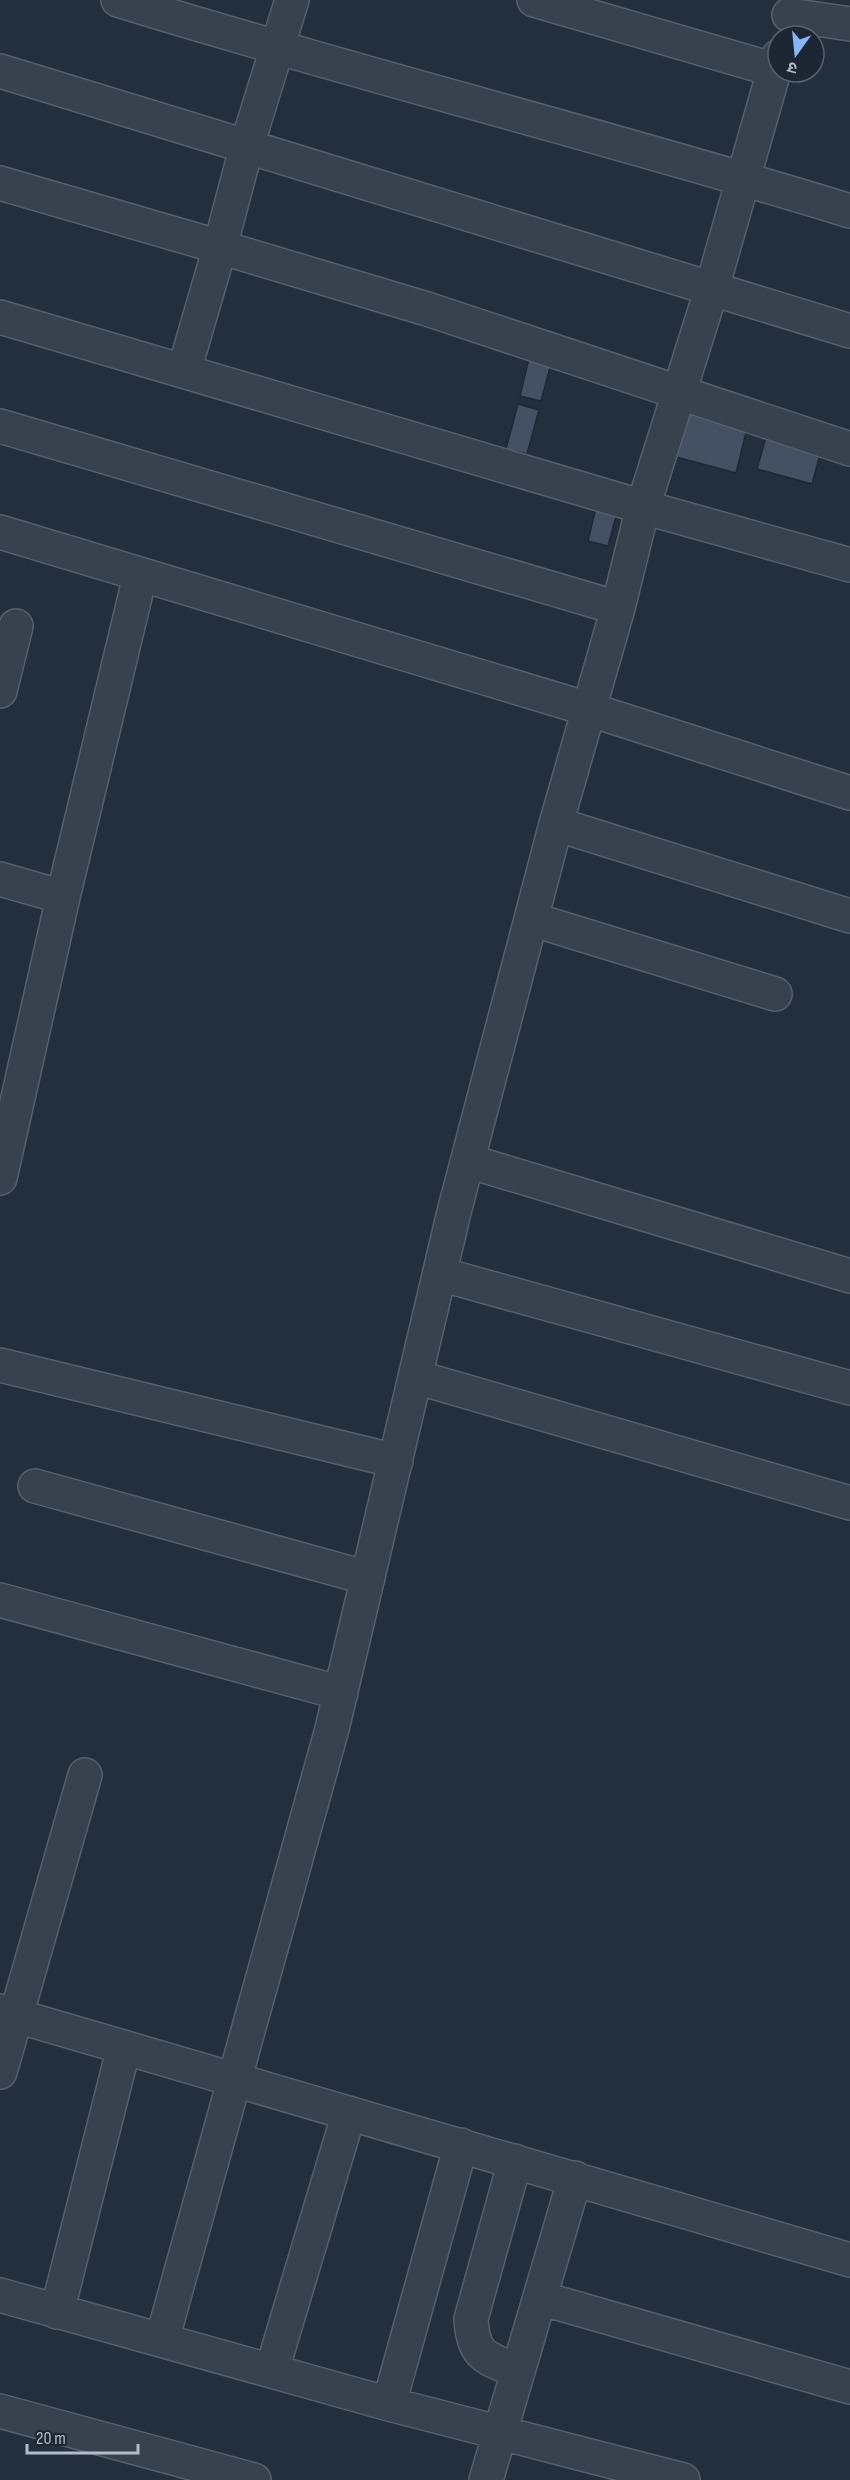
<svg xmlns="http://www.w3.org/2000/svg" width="850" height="2480" font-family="'Sofia Sans Condensed','Noto Sans Devanagari',sans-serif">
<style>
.building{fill:#455162;stroke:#1f2835;stroke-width:1.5}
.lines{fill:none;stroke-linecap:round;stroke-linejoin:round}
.minor-casing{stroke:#565f6c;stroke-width:36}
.minor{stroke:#38414e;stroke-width:33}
</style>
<rect width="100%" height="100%" fill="#242f3e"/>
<!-- building -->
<path class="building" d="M530 354 552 360 541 401 520 396Z
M518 404 539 410 527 454 506 449Z
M681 411 747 428 736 473 669 455Z
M766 437 821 451 812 484 757 469Z
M597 503 618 509 608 546 588 541Z"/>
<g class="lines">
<!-- minor casing -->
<g class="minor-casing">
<path id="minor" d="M118 0C360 75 607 136 850 211
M292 0 247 145 220 247 427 309 850 449
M534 0 775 70
M789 15 850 24
M0 71 850 331
M0 183 220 247 184 371
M0 317 643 507 850 565
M0 426 618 608
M0 532 588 709 850 793
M0 691 16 626
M556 824 850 916
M0 879 63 897
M531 919 775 994
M468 1161 850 1276
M0 1178 63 897 140 576
M440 1274 850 1388
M0 1365 396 1461
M416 1377 850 1503
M35 1486 368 1578
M0 1600 341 1693
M0 2011 850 2260
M0 2072 85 1775
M515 2161 471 2319C473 2357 486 2358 518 2371
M0 2295 389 2404 683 2480
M540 2298 850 2387
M57 2312 124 2047
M162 2340 332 1729 454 1212 556 824 618 608 643 507 712 288 778 57
M272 2370 349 2113
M389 2404 461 2145
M0 2411 254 2480
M486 2480 575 2178"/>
</g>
<!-- minor -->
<use href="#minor" class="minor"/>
</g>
<!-- north arrow -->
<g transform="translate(796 54) rotate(195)"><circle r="28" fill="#1d2633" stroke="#59626f" stroke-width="1.5"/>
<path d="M0-4.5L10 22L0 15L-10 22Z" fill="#8ab4f8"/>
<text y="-9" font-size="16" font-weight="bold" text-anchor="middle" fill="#b4bcc9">उ</text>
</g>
<!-- scale -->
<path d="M27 2444v9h111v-9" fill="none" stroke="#b4bcc9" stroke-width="3"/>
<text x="36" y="2444" font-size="18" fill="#b4bcc9" stroke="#1d2633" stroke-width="4.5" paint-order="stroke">20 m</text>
</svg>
